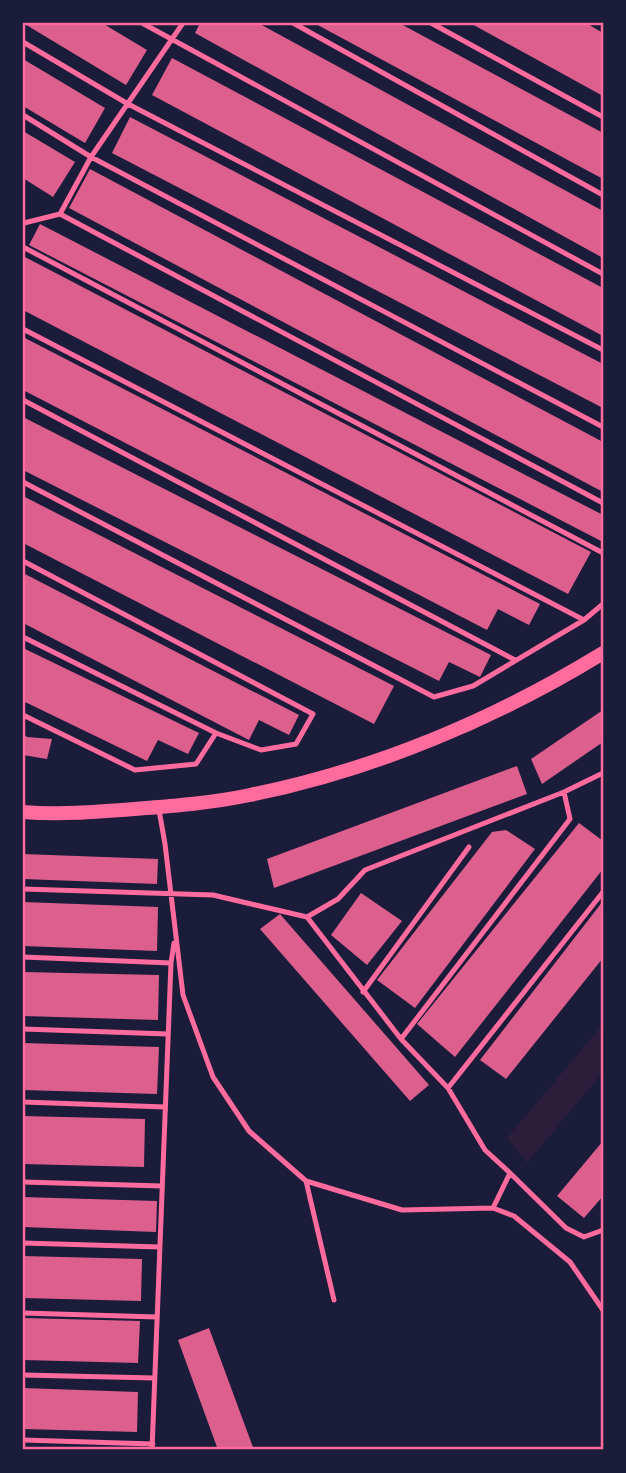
<svg xmlns="http://www.w3.org/2000/svg" width="626" height="1473" font-family="Raleway,sans-serif">
<style>
.green{fill:#2a1e3b}
.building{fill:#dd5f8e}
.lines{fill:none;stroke-linecap:round;stroke-linejoin:round}
.service{stroke:#ff6b9d;stroke-width:5}
.secondary{stroke:#ff6b9d;stroke-width:14}
.neatline{fill:none;stroke:#ff6b9d;stroke-width:2.5}
</style>
<rect width="100%" height="100%" fill="#1b1b3a"/>
<!-- green -->
<path class="green" d="M603 1024V1072L527 1163 507 1138Z"/>
<!-- building -->
<path class="building" d="M23 23H102L147 50 126 85Z
M200 23H258L603 211V258L195 33Z
M314 23H399L603 133V179Z
M470 23H586L603 33V96Z
M172 58 603 288V336L152 95Z
M23 59 105 108 85 143 23 106Z
M130 117 603 364V408L112 153Z
M23 131 75 162 53 197 23 178Z
M90 169 603 442V492L69 208Z
M40 224 603 515V542L29 245Z
M23 256 591 552 568 594 23 310Z
M23 337 540 604 529 625 498 609 487 630 23 390Z
M23 417 491 655 480 677 449 662 439 681 23 470Z
M23 496 394 686 374 724 23 543Z
M23 573 299 715 289 735 259 720 249 740 23 623Z
M23 648 199 733 188 754 158 740 147 761 23 701Z
M603 710V742L542 784 531 759Z
M23 734 27 737 52 739 47 759 23 755Z
M517 766 527 794 274 888 267 859Z
M579 823 603 841V869L455 1057 417 1024Z
M506 830 535 849 415 1008 377 980 492 832Z
M23 854 158 859 157 884 23 879Z
M361 893 402 921 367 965 331 935Z
M603 901V958L506 1079 480 1060Z
M23 902 158 907 157 951 23 946Z
M280 914 429 1085 410 1101 260 929Z
M23 972 159 975 158 1020 23 1016Z
M23 1043 159 1047 157 1094 23 1090Z
M23 1116 145 1119 144 1167 23 1164Z
M603 1141V1196L584 1218 557 1196Z
M23 1197 157 1201 156 1232 23 1227Z
M23 1256 142 1259 141 1301 23 1298Z
M23 1318 140 1321 138 1363 23 1360Z
M209 1328 254 1450H218L178 1340Z
M23 1388 138 1392 137 1432 23 1429Z"/>
<g class="lines">
<!-- service -->
<path class="service" d="M142 23 603 274
M293 23 603 195
M431 23 603 117
M23 42 128 104 603 350
M23 115 91 157 603 427
M60 214 603 503
M23 225 24 223 60 214 91 157 183 23
M23 247 603 553
M23 329 584 620
M23 400 515 660
M23 482 434 697 473 686 584 620 603 604
M23 561 313 714 296 744 261 750 216 733 196 764 135 770 23 715
M23 637 216 733
M159 810 165 844 183 995 213 1077 249 1131 306 1181 402 1210 493 1208 514 1216 570 1262 603 1310
M23 889 213 895 307 917 401 1039 448 1088 485 1150 510 1173
M307 917 338 899 365 870 564 792 603 773
M23 957 171 963
M363 992 469 847
M23 1029 168 1034
M401 1039 570 819 564 792
M448 1088 603 892
M23 1102 165 1107
M306 1181 334 1300
M23 1182 162 1186
M493 1208 510 1173 566 1228 584 1237 603 1230
M23 1243 160 1247
M23 1313 157 1317
M23 1375 155 1378
M23 1440 153 1444
M152 1450 171 963 174 943"/>
<!-- secondary -->
<path class="secondary" d="M23 812C60 815 96 812 134 809 172 806 212 803 250 795 374 770 495 719 603 653"/>
</g>
<!-- border -->
<rect width="626" height="1473" fill="none" stroke="#1b1b3a" stroke-width="49"/>
<rect x="24" y="24" width="578" height="1424" class="neatline"/>
</svg>
